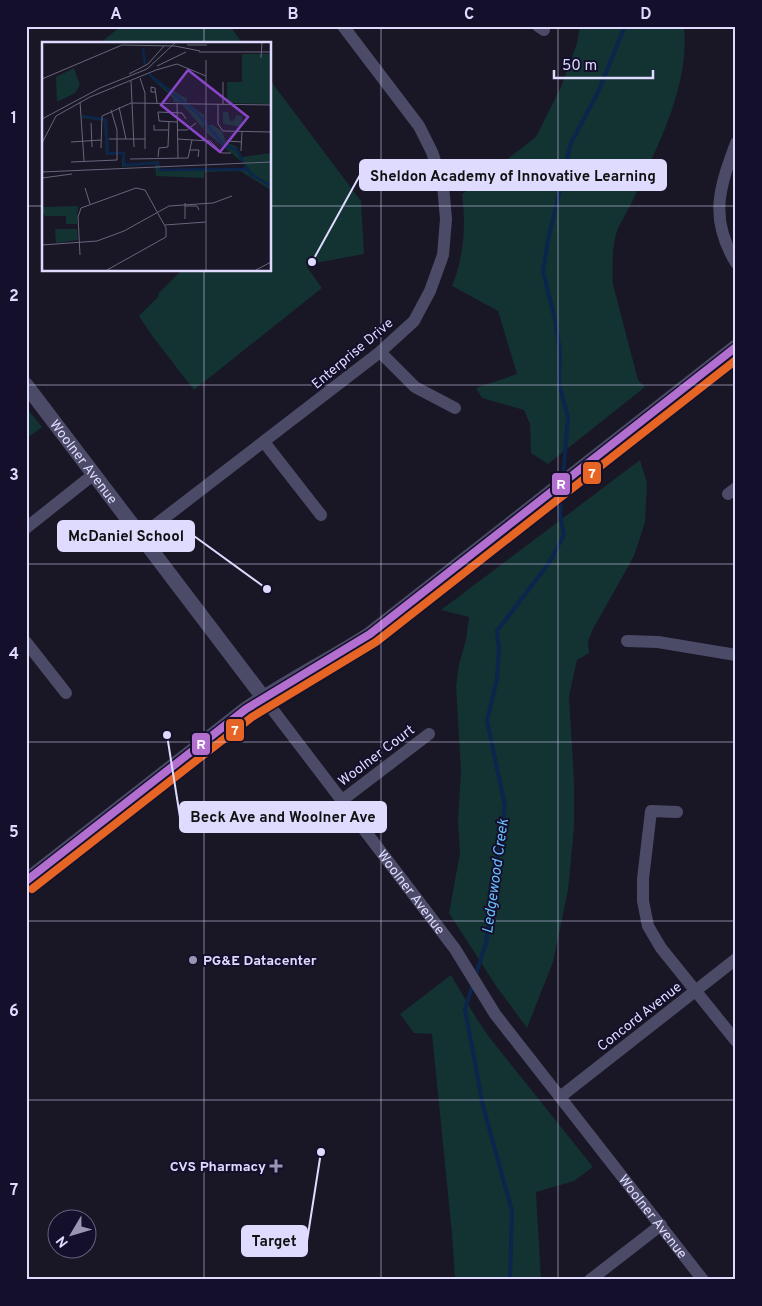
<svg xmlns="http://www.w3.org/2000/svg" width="762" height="1306" font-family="Overpass,sans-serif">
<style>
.green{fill:#133232}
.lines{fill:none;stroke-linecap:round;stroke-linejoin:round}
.stream{stroke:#0b254c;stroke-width:4}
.minor{stroke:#4c4b67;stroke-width:12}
.tertiary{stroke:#4c4b67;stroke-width:15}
.bus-1-casing{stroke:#14102c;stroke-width:11}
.bus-2-casing{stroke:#14102c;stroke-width:11}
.bus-1{stroke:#b36fd0;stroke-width:8}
.bus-2{stroke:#e66424;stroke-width:8}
.grid{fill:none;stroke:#dedbff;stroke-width:1;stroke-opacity:0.55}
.poi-dot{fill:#9996b3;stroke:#14102c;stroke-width:2}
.labels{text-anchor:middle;stroke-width:4;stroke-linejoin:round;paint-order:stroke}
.street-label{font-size:14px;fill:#dedbff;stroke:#14102c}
.poi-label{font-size:14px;font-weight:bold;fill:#dedbff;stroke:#14102c;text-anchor:start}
.water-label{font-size:15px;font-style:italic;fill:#69bdff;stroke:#14102c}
.inset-river{fill:none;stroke:#0b254c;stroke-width:2.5}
.inset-road{fill:none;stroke:#68657d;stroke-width:1}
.view{fill:#8a46c9;fill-opacity:0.15;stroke:#8a46c9;stroke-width:2.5}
.inset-edge{fill:none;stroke:#dedbff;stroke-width:2.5}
.leader{fill:none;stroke:#dedbff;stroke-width:2}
.callout-dot{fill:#dedbff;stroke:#14102c;stroke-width:2}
.callout{fill:#dedbff;stroke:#dedbff;stroke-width:2}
.callout-label{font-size:15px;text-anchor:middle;font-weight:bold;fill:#111}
.line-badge{stroke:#14102c;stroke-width:2}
.badge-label{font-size:14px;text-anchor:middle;font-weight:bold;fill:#fff}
.neatline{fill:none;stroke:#dedbff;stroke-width:2}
.grid-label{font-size:16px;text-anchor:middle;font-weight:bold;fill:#dedbff}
</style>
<rect width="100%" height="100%" fill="#191626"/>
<!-- green -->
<path class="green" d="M121 26H230L243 44H99Z
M580 26H684C690 88 657 146 633 200 628 211 621 221 617 231 612 246 612 269 613 284L638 380 645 387 548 464 531 453 530 424 524 410 482 398 476 388 517 374 498 311 452 286C464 257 466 226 462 194L536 137 561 87 577 43Z
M270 80 361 201 364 254 310 264 307 267 322 288 194 390 153 337 139 316 159 296 158 294 182 270H270Z
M26 407 42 427 26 439Z
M640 460 647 483 645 522 634 556 593 629 588 641 589 653 577 660 569 696 574 782V828L568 890 553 962 527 1028 496 986 449 913 460 853 458 822 461 772 456 686 459 664 466 640 469 617 441 610Z
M451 975 478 1021 493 1042 593 1167 574 1181 536 1192 541 1280H455L452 1234 432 1034 414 1033 400 1014Z"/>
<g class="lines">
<!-- stream -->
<path class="stream" d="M563 477 568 417 559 384 560 351 555 320 543 271 548 240 571 143 598 92 625 26
M475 977 486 943 505 806 487 721 497 679 499 649 497 631 549 563 564 535 560 514 562 489
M473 984 465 1009 483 1106 512 1211 510 1280"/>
<!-- minor -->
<g class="minor">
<path d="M538 26 544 30"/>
<path d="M736 143C719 189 709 218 736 263"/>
<path d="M380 352 415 387 455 408"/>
<path d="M264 442 321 515"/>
<path d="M728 494 736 488"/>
<path d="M26 528 94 474"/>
<path d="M141 536 380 352 414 321 430 291 443 255 446 219 443 185 432 152 419 126 343 26"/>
<path d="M627 641 658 642 736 655"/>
<path d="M26 642 66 693"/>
<path id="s1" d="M263 697 455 949 495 1014 703 1280"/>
<path d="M341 801 429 734"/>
<path d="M677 812 651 811 643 879V901L648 926 661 948 736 1041"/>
<path d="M560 1097 736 959"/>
<path d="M590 1280 661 1225"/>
</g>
<!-- tertiary -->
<g class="tertiary">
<path id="s2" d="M26 385 263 697"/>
<path d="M26 881 246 709C286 682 329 660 370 634L736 347"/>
</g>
<!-- bus-1 casing -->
<g class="bus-1-casing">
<path id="bus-1" d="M26 881 246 709 370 634 736 347"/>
</g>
<!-- bus-2 casing -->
<g class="bus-2-casing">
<path id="bus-2" d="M32 889 252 717 376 642 736 360"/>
</g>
<!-- bus-1 -->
<use href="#bus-1" class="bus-1"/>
<!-- bus-2 -->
<use href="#bus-2" class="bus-2"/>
</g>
<!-- grid -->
<path class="grid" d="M204 26V44M381 26V1280M558 26V1280M26 206H44M270 206H736M204 270V1280M26 385H736M26 564H736M26 742H736M26 921H736M26 1100H736"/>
<!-- markers -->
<g class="poi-dot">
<circle cx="193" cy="960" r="5"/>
<path d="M273.5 1158.5h5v5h5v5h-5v5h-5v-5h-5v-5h5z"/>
</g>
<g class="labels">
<!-- street labels -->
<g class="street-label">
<text transform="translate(352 353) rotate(-40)" y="5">Enterprise Drive</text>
<text dy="5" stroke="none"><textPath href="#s2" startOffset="96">Woolner Avenue</textPath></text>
<text transform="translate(376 755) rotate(-37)" y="5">Woolner Court</text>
<text dy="5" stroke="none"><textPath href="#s1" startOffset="245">Woolner Avenue</textPath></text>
<text transform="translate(639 1016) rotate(-38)" y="5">Concord Avenue</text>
<text dy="5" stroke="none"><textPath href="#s1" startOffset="650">Woolner Avenue</textPath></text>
</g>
<!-- poi labels -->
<g class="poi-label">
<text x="203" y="965">PG&amp;E Datacenter</text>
<text x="266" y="1171" text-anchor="end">CVS Pharmacy</text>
</g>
<!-- water labels -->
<g class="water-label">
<text transform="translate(495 876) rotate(-82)" y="5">Ledgewood Creek</text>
</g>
</g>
<!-- overview -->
<g transform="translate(42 42)">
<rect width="229" height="229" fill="#191626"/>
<path d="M200 12H229V62L185 61V40H200ZM32 26 38 43 33 51 15 60 14 35ZM106 33 145 57V61L131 60 132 57ZM140 62 148 63 162 73V88ZM181 70H186L188 79H191L190 70 192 80 194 73 200 74V85L181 82ZM40 73 65 77 67 110H83V122L117 119 118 128 199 127 205 124 165 91V83H171L180 89 184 100 195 105 200 115 229 111V148L198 129 162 130V136L114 134 113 122 80 125V112L64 113 62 79 40 76ZM36 164 35 182H24V174H3L0 169V165ZM13 187H35L36 198 14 201Z" fill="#133232"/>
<path class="inset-river" d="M101 6 103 22M107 32 155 71 182 103 195 108 201 120M41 74 64 78 66 111H81L83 123 115 121 116 124M203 123 209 132 229 144M116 128 205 127"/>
<path class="inset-road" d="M145 3H165M157 10H229M219 16 220 0M115 24 144 10M87 32 106 22 122 4M98 36 103 51V107M0 37 80 3 133 4 158 9M89 39 92 105M181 40V62M113 50H109V45L113 46 115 61M38 60 42 119M135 61 136 116M176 62V82L181 89 229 90M77 65 84 97M0 77 58 46 105 27 134 0M135 80 117 79 116 70 140 71 144 77M49 81 50 105M112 83V88H126M135 88H145L154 81M67 97H103M135 97 168 99 180 111H189M185 99 200 100M29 100 59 98M0 101 14 74 48 55 114 28 135 22 164 34M59 106 60 74 89 61 229 63M148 108H157L156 115M199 109 200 90M116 115 117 106 126 105 127 79M88 117 146 116 150 98M29 120 75 118V88L69 68M0 130 229 120M0 136 30 132M43 146 48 162M143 161V177M143 164H155L157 168M123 183 164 180M0 203 55 199 82 189 127 164 171 161 190 154M38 213 36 175 39 166 94 146 103 148 124 186V195L65 228M164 228V18M214 228 229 220"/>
<path class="view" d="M146 28 206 75 178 110 119 63Z"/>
<rect width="229" height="229" class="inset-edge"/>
</g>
<!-- callouts -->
<path class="leader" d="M312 262L360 175M267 589L194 536M167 735L180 817M321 1152L307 1241"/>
<g class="callout-dot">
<circle cx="312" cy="262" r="5"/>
<circle cx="267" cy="589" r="5"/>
<circle cx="167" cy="735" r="5"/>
<circle cx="321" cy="1152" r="5"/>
</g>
<g class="callout">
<rect x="360" y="160" width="306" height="30" rx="5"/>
<rect x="58" y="521" width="136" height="30" rx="5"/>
<rect x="180" y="802" width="206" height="30" rx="5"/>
<rect x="242" y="1226" width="65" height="30" rx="5"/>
</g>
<g class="callout-label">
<text x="513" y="181">Sheldon Academy of Innovative Learning</text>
<text x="126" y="541">McDaniel School</text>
<text x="283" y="822">Beck Ave and Woolner Ave</text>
<text x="274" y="1246">Target</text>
</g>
<g class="line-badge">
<rect x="582" y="461" width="20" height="24" rx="5" fill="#e66424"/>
<rect x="551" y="472" width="20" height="24" rx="5" fill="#b36fd0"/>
<rect x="225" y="718" width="20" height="24" rx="5" fill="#e66424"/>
<rect x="191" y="732" width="20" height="24" rx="5" fill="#b36fd0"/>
</g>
<g class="badge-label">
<text x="592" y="478">7</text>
<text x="561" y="489">R</text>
<text x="235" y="735">7</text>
<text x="201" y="749">R</text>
</g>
<!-- border -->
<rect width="762" height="1306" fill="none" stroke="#14102c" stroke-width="55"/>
<!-- north arrow -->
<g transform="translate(72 1234) rotate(232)"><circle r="24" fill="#14102c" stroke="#656180"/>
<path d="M0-4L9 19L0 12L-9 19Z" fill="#9996b3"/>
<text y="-8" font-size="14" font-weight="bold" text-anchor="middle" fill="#dedbff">N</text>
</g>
<!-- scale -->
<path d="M554 70v8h99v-8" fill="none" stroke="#dedbff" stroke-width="2.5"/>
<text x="562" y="70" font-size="15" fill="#dedbff" stroke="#14102c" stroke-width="4" paint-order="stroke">50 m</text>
<rect x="28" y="28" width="706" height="1250" class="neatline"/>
<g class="grid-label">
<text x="116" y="19">A</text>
<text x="293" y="19">B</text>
<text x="469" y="19">C</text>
<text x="646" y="19">D</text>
<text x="14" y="123">1</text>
<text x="14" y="301">2</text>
<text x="14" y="480">3</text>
<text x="14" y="659">4</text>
<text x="14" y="837">5</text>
<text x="14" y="1016">6</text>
<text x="14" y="1195">7</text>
</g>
</svg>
